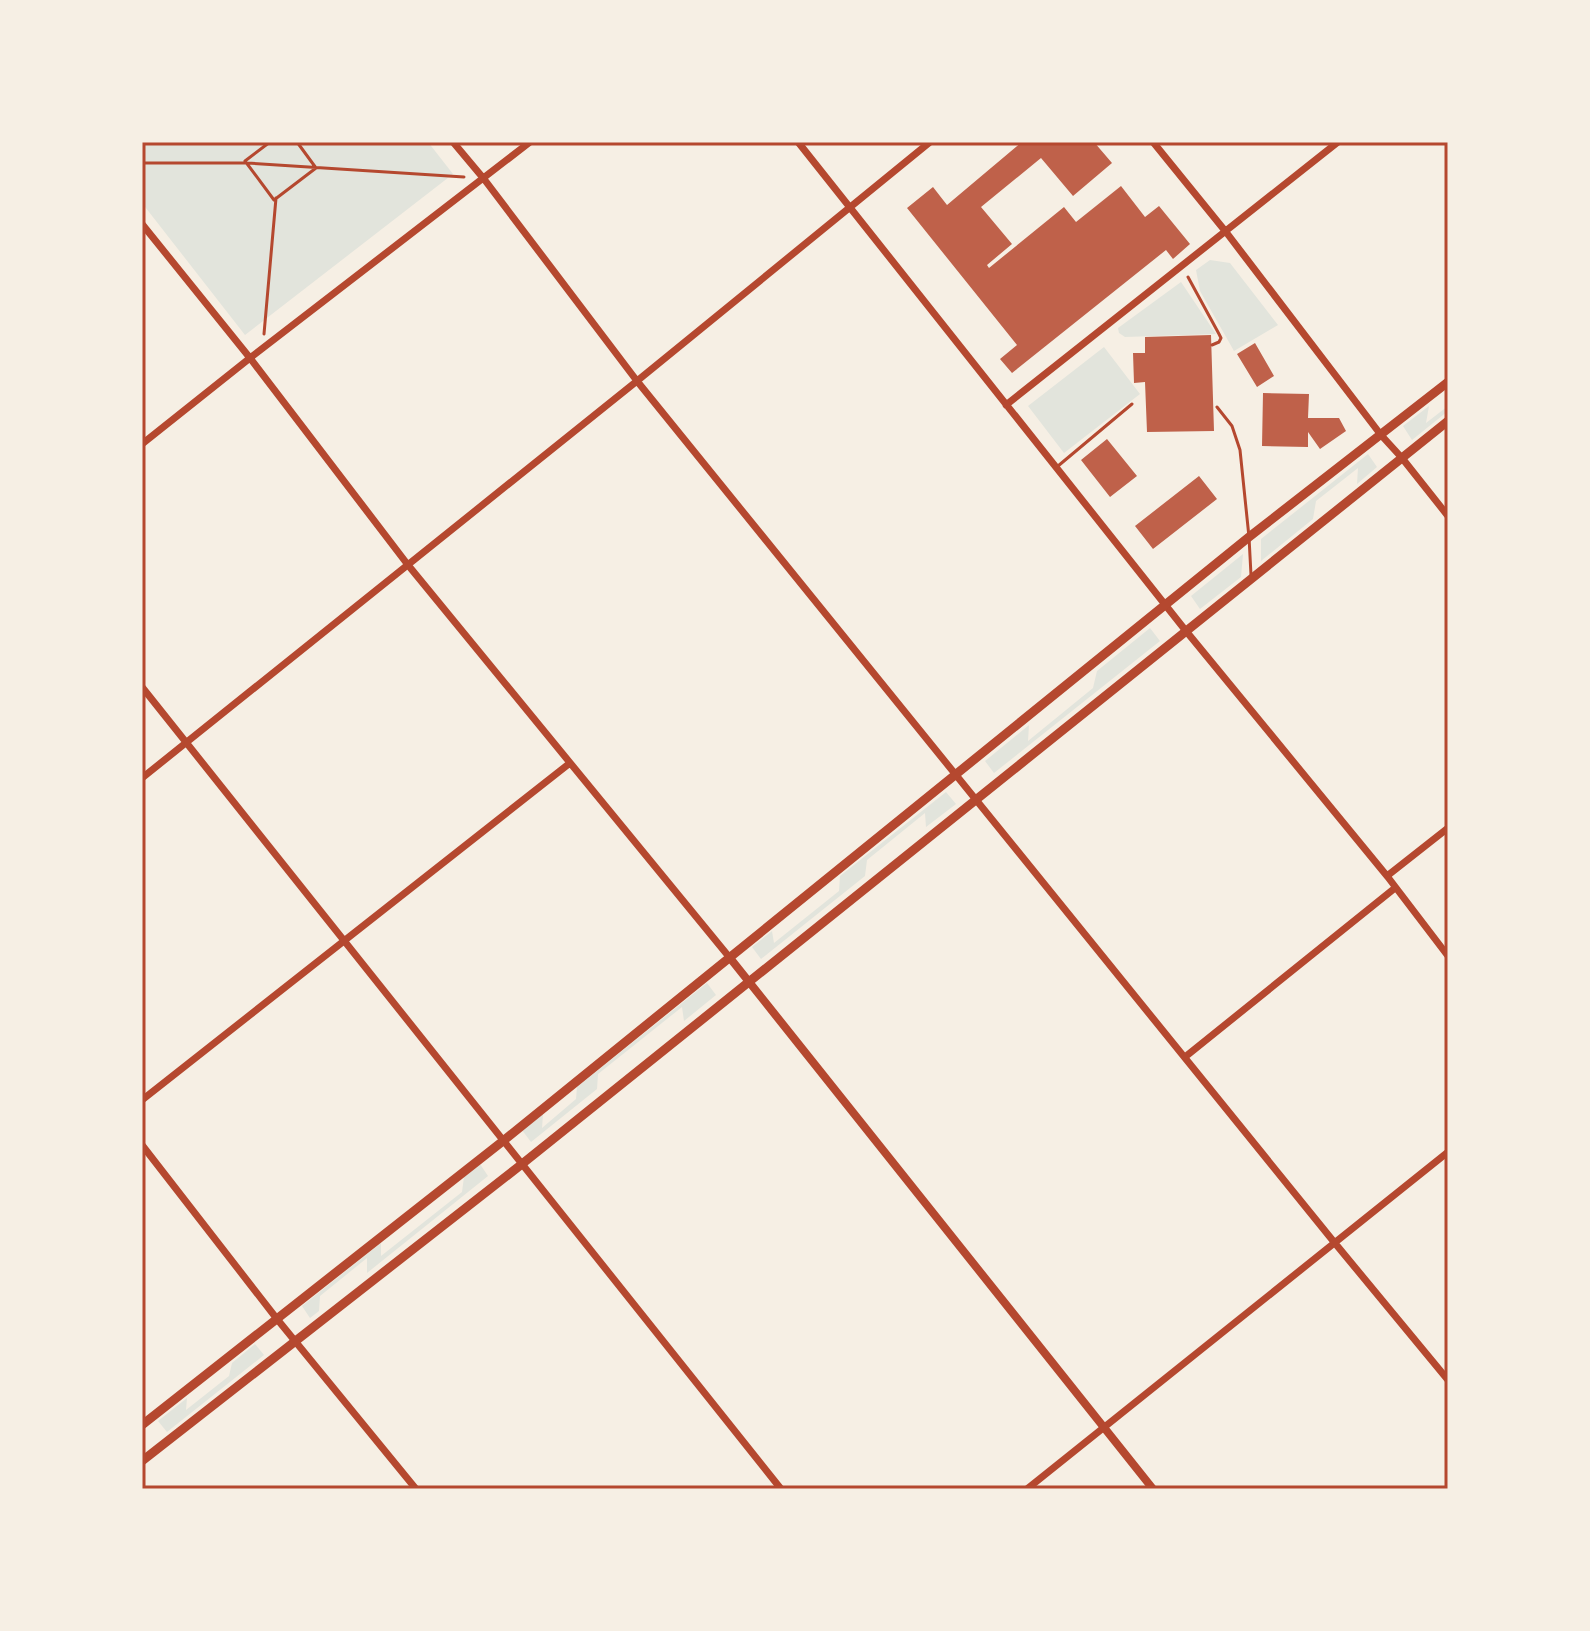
<svg xmlns="http://www.w3.org/2000/svg" width="1590" height="1631" font-family="Jost,sans-serif">
<style>
.green{fill:#e2e4dc}
.building{fill:#bf614a}
.lines{fill:none;stroke-linecap:round;stroke-linejoin:round}
.path{stroke:#b5482f;stroke-width:3}
.service{stroke:#b5482f;stroke-width:3}
.minor{stroke:#b5482f;stroke-width:7}
.tertiary{stroke:#b5482f;stroke-width:8}
.secondary{stroke:#b5482f;stroke-width:9}
.neatline{fill:none;stroke:#b5482f;stroke-width:3}
</style>
<rect width="100%" height="100%" fill="#f6efe4"/>
<!-- green -->
<path class="green" d="M142 142H428L453 174 245 335 142 203Z
M1210 260 1230 263 1278 325 1234 351 1200 291 1196 270Z
M1181 282 1216 334 1125 337 1119 333 1118 328Z
M1104 347 1140 394 1064 453 1028 406Z
M1429 406 1426 423 1448 406V411L1412 440 1403 426Z
M1368 454 1377 467 1357 484 1358 468 1316 501 1313 519 1261 561V539Z
M1243 554 1241 577 1200 609 1191 596Z
M1150 628 1160 641 994 773 985 761 1029 725 1028 741 1093 688 1097 671Z
M946 792 956 804 926 827 925 813 867 860 865 876 761 959 752 947 772 931 774 943 839 891 840 876Z
M707 983 716 995 684 1021 682 1007 598 1074 597 1089 531 1142 522 1130 543 1114 542 1128 576 1099 577 1087Z
M480 1164 488 1176 367 1273V1258L320 1296 319 1311 310 1318 302 1306 381 1243V1256L462 1192 464 1177Z
M255 1344 264 1355 167 1432 158 1421 187 1398 186 1410 229 1376 232 1363Z"/>
<!-- building -->
<path class="building" d="M1022 142H1094L1112 163 1073 196 1041 158 981 207 1012 244 987 265 989 268 1064 207 1076 222 1121 186 1145 217 1159 206 1190 244 1173 259 1166 250 1012 373 1000 359 1017 345 907 208 933 187 947 205Z
M1211 335 1214 431 1147 432 1145 382 1134 383 1133 353H1145V337Z
M1255 343 1274 376 1257 387 1237 354Z
M1263 393 1309 394 1308 418H1339L1346 431 1320 449 1308 432V447L1262 446Z
M1107 439 1137 476 1110 497 1081 460Z
M1199 476 1217 499 1153 549 1135 526Z"/>
<g class="lines">
<!-- path -->
<path class="path" d="M270 142 245 161 274 200 316 168 297 142
M142 163H247L464 177
M1188 277 1219 334 1221 338 1219 342 1212 345
M264 334 276 198"/>
<!-- service -->
<path class="service" d="M1217 407 1232 426 1240 450 1249 537 1251 575
M1058 466 1132 404"/>
<!-- minor -->
<path class="minor" d="M453 142 484 179 637 381 1334 1242 1448 1380
M798 142 1186 631 1387 876 1448 956
M1153 142 1226 232 1381 435 1402 458 1448 516
M142 224 250 358 408 565 730 958
M1006 405 1338 142
M142 444 250 358 530 142
M142 687 781 1489
M142 778 637 381 930 142
M1387 876 1448 828
M1185 1057 1395 888
M142 1100 570 763
M142 1145 277 1319 416 1489
M1027 1489 1448 1152"/>
<!-- tertiary -->
<path class="tertiary" d="M730 958 1153 1489"/>
<!-- secondary -->
<path class="secondary" d="M142 1425 503 1141 1249 537 1448 382
M142 1461 522 1164 1448 421"/>
</g>
<!-- border -->
<rect width="1590" height="1631" fill="none" stroke="#f6efe4" stroke-width="288"/>
<rect x="144" y="144" width="1302" height="1343" class="neatline"/>
</svg>
